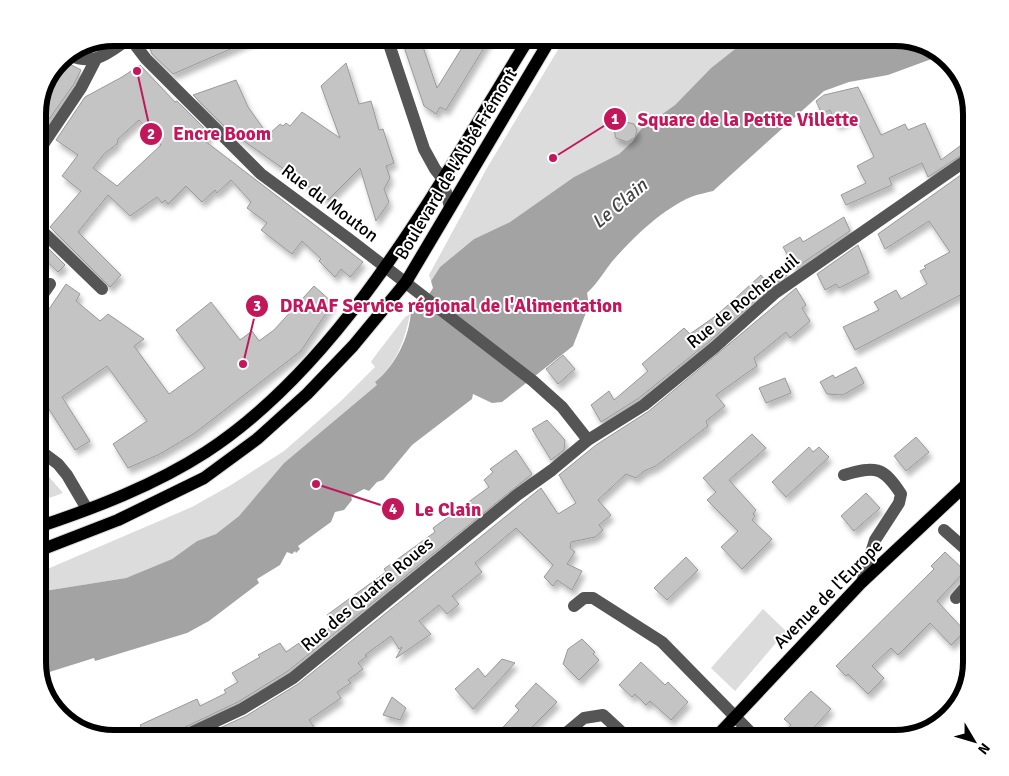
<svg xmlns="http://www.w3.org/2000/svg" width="1009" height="776" font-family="Signika,sans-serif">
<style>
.green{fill:#dcdcdc}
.water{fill:#a3a3a3}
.building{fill:#c4c4c4;stroke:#999;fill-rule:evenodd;filter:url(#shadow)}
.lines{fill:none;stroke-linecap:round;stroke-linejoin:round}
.major-casing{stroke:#dbdbdb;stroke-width:14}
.minor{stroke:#555;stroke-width:12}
.major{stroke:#000;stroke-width:12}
.labels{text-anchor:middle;stroke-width:4;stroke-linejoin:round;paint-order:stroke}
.street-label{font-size:18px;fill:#000;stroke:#fff}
.water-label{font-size:19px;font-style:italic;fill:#444;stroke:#fff}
.rim{fill:none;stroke:#000;stroke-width:6}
.leader{fill:none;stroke:#c2185b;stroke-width:2}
.callout-dot{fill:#c2185b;stroke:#fff;stroke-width:2}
.mark-label{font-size:15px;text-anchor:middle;font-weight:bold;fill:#fff}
.callout-label{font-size:19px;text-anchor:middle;font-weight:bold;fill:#c2185b;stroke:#fff;stroke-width:4;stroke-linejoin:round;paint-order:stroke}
</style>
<defs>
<filter id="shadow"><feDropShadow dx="3" dy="5.5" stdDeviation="2.5" flood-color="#0004"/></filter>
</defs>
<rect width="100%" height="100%" fill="#fff"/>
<!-- green -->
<path class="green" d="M565 38H749L711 68 675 105 641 129 632 142 619 154 574 177 510 222 474 239 440 267 431 281 429 275 487 168Z
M410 314C405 340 396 365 375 382L378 385 284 463 239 516 216 534 197 541 172 559 126 578 38 592V573L192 507 231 485 284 451 341 401 375 367 371 362 372 360 405 317Z
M38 464 63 493 38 502Z
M763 609 786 631 735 691 711 668Z"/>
<!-- water -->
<path class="water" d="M749 38H895L941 53 937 57 888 75 849 82 824 91 713 191C706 193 698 194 691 197 663 209 636 235 616 257 605 269 600 281 587 293L589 305 573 346 502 402 492 403 473 394 472 399 412 445 383 480 377 482 369 491 364 489 351 496 352 500 344 510 335 512 331 522 298 546 300 549 296 553 295 551 292 554 287 552 280 565 257 579 259 583 209 621 187 633 95 661 94 658 40 675 38 667 44 663 43 661 38 662V592L126 578 172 559 197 541 216 534 239 516 284 463 377 385 375 382C395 366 410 337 411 310L420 308 433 288 431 281 440 267 474 239 510 222 574 177 619 154 632 142 641 129 675 105 711 68Z"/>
<!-- building -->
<path class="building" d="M146 38H256L173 74 152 54Z
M401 38H420L437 88 468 38H490L446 110 440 107 436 114 424 106Z
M62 60 81 70 74 84 38 135V109Z
M346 63 359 104 371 101 379 130 383 129 394 163 386 166 390 178 384 189 389 202 376 221 360 168 328 200 228 130 193 95 236 80 248 107 268 135 280 124 283 126 286 123 290 126 302 112 340 138 321 86Z
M140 65 175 102 177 101 210 134 205 141 363 262 350 277 341 269 335 277 319 261 321 259 302 241 292 254 261 230 267 223 247 208 251 202 231 180 217 193 215 190 202 202 186 186 168 204 165 200 162 203 157 197 130 216 108 195 78 232 121 275 110 287 50 227 81 191 62 176 78 155 56 140 85 97 122 77ZM139 120 161 145 117 186 93 168 104 154 117 144 118 139Z
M858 87 881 135 905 124 908 130 925 123 941 160 968 140 971 149 928 177 922 163 889 178 892 185 846 205 841 195 866 183 857 166 874 157 855 116 837 125 830 110 822 114 816 101 824 95Z
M626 122 634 124 637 130 635 137 627 142 616 138 613 127Z
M972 167V289L855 350 843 327 879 310 874 302 896 290 901 299 927 284 920 271 926 268 924 266 950 252 929 221 885 249 878 234Z
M844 217 850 231 795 268 783 247 800 237 803 242Z
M858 245 869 273 839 288 836 284 825 290 817 274Z
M46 246 65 265 58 272 39 254Z
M783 268 787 275 770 287 710 341 639 398 601 422 591 405 609 391 614 400 648 371 642 364 684 328 690 334 717 315 761 275 765 280Z
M66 284 80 294 76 301 100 321 108 314 144 339 134 346 169 394 205 368 176 330 211 302 240 340 252 331 259 341 274 330 314 286 333 303 301 351 195 433 160 454 128 468 113 444 147 421 107 366 62 397 90 441 75 450 38 392V321L43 313 45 315Z
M796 288 806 305 802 308 810 321 790 338 786 332 754 358 757 366 716 395 725 406 706 421 708 426 656 466 644 471 636 478 626 474 598 500 611 515 599 525 603 530 595 537 571 542 570 548 575 552 567 564 582 571 572 590 557 580 553 586 544 577 553 565 516 528 475 563 482 572 452 596 459 604 447 614 439 605 419 621 431 634 396 658 402 647 399 649 391 636 365 655 367 656 358 663 363 669 348 680 351 683 337 692 341 698 309 720 322 738H198L246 716 298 684 541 488 558 514 576 503 559 475 596 445 649 411Z
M563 355 575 369 558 384 546 369Z
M856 367 864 383 843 395 827 394 820 382 833 375 835 378Z
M785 378 791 393 766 403 759 388Z
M547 420 565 440 564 450 551 460 532 429Z
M752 434 766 448 729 480 756 510 753 514 755 516 752 520 772 539 742 569 721 547 738 531 707 500 716 492 703 478Z
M916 437 929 452 906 471 894 456Z
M809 447 813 452 819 447 829 457 786 497 772 482Z
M516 450 532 474 288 671 238 702 177 731 172 738H146L140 725 197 699 200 706 226 693 224 690 238 682 232 673 260 657 258 655 280 643 286 652 299 643 301 647 334 625 327 615 386 572 384 569 435 532 433 528 489 487 484 480 493 472 490 469Z
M866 493 880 508 854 531 841 516Z
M945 552 965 571 937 601 965 631 951 645 930 623 898 655 891 648 872 666 884 678 868 694 848 674 846 676 836 666 934 569 931 566Z
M686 557 698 570 667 600 654 588Z
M582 639 595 652 593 654 599 660 579 680 563 664 568 649Z
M502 659 515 663 473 709 455 689 478 668 485 677Z
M641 662 665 685 668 682 688 702 671 720 650 701 646 705 635 694 632 697 619 685Z
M536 683 557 702 521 738H493L519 710 515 706Z
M811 691 831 709 804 738H779L791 725 784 719Z
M392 697 406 708 400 720 383 715Z"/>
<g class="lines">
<!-- major casing -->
<g class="major-casing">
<path id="major" d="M38 527C95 508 155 485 206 452 347 360 442 178 529 38
M38 551 118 520 204 478 257 439 307 394 353 346 406 282 551 38
M715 738 862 582 971 480"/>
</g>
<!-- minor -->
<path class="minor" d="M130 38 146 59 261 174 349 239 533 381 562 407 588 440
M387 38 424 149 435 169 442 178 450 207
M69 55C96 67 109 52 130 38
M38 152 81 88 96 59
M38 227 102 289
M38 301 50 284
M38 449 58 464 67 475 87 509
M844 475C875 466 883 466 901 494L899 503 875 540 862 582
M944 530 971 554
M956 598 971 581
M574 606 584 598H593L662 642 756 738
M180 738 242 709 293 678 517 495 552 470 588 440 644 405 715 347 775 293 971 157
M560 738 584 718 603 715 628 738"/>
<!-- major -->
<use href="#major" class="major"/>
</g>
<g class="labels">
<!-- street labels -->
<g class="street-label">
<text transform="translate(456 164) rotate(-59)" y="6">Boulevard de l'Abbé Frémont</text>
<text transform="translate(330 203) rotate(37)" y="6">Rue du Mouton</text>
<text transform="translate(743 301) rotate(-39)" y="6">Rue de Rochereuil</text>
<text transform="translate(367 594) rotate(-40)" y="6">Rue des Quatre Roues</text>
<text transform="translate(828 594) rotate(-45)" y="6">Avenue de l'Europe</text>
</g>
<!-- water labels -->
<g class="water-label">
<text transform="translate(619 203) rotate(-40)" y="7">Le Clain</text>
</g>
</g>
<!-- crop -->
<path d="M0 0H1009V776H0ZM114 46H895A68 68 0 0 1 963 114V662A68 68 0 0 1 895 730H114A68 68 0 0 1 46 662V114A68 68 0 0 1 114 46Z" fill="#fff" fill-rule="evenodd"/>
<path class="rim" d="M114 46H895A68 68 0 0 1 963 114V662A68 68 0 0 1 895 730H114A68 68 0 0 1 46 662V114A68 68 0 0 1 114 46Z"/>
<!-- callouts -->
<path class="leader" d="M553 158L615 119M137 71L151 134M243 364L257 306M316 484L393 509"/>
<g class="callout-dot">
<circle cx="553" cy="158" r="5"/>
<circle cx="137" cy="71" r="5"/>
<circle cx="243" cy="364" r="5"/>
<circle cx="316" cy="484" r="5"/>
<circle cx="615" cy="119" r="12"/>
<circle cx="151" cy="134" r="12"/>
<circle cx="257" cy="306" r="12"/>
<circle cx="393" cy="509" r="12"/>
</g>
<g class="mark-label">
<text x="615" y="124">1</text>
<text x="151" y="139">2</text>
<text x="257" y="311">3</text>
<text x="393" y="514">4</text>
</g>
<g class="callout-label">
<text x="748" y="126">Square de la Petite Villette</text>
<text x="222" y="140">Encre Boom</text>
<text x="451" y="312">DRAAF Service régional de l'Alimentation</text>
<text x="448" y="516">Le Clain</text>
</g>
<!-- north arrow -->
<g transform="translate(974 741) rotate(128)" stroke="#ffffff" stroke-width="4" paint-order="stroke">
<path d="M0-4L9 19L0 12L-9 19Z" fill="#000000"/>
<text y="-8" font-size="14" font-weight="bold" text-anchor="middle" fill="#000000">N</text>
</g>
</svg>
